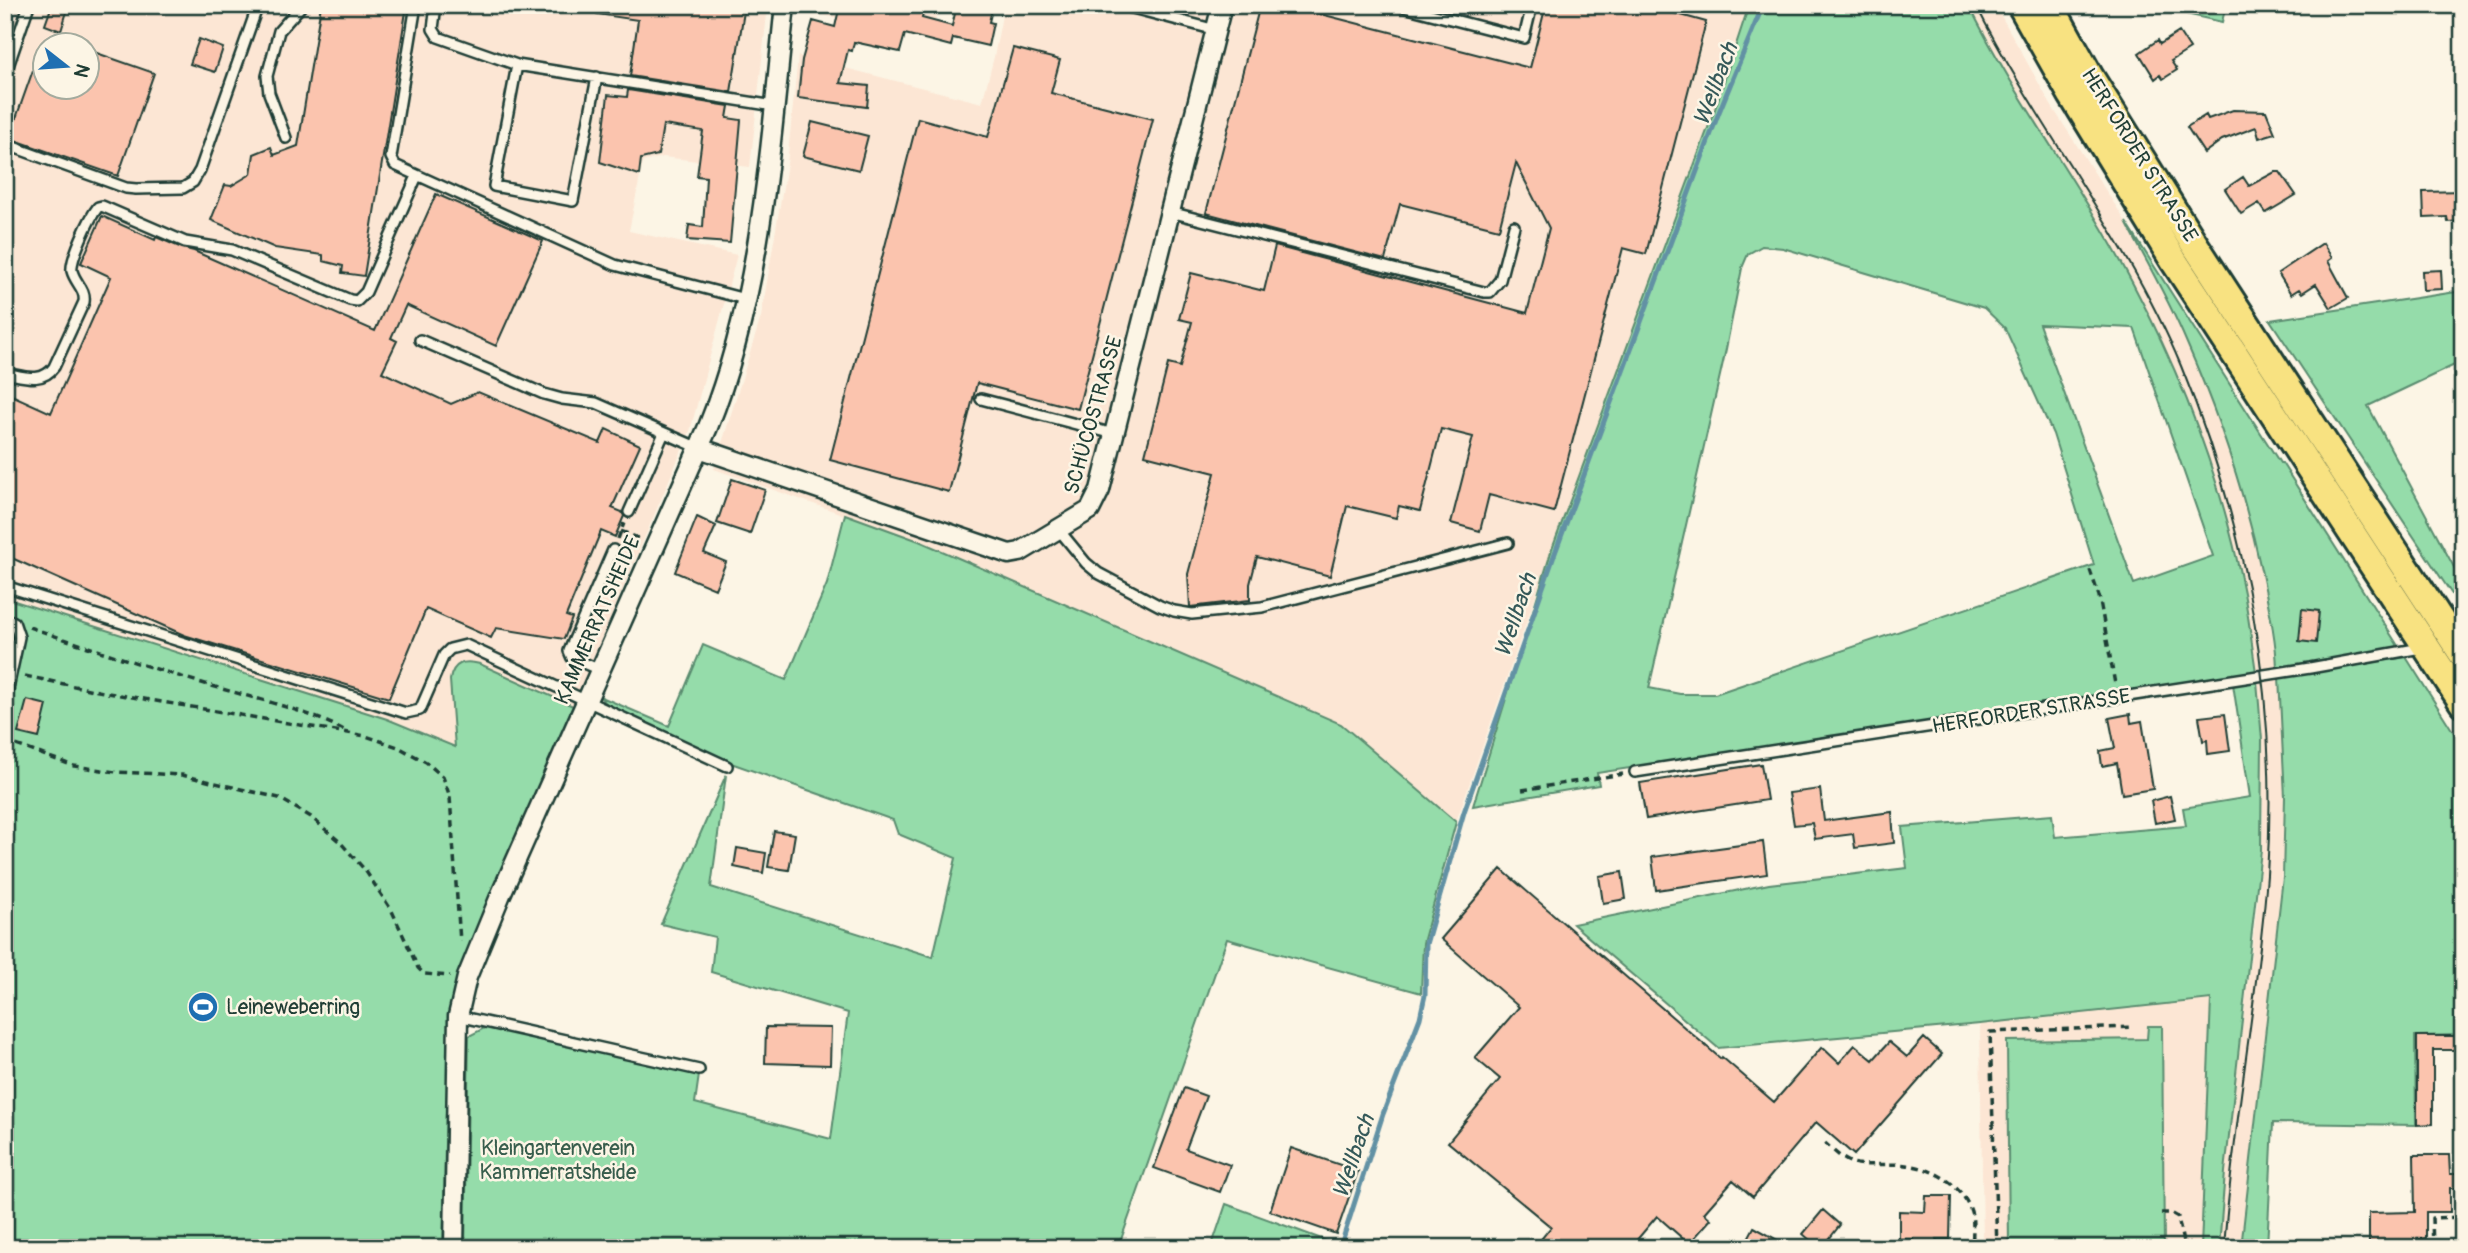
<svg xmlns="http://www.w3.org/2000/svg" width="2468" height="1253" font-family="Pangolin,sans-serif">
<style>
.built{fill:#fce6d4;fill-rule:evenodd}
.green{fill:#95dcaa;stroke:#5a8c6f;stroke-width:2;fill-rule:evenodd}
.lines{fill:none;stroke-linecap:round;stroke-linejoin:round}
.stream{stroke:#6291a4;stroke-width:5}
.building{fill:#fbc4ae;stroke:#1f3d34;stroke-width:2}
.lane-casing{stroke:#1f3d34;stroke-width:14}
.street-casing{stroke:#1f3d34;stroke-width:23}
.primary-casing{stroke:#1f3d34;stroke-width:32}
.path{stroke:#1f3d34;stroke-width:3.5;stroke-dasharray:7 5;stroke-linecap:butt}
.lane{stroke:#fcf5e5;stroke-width:9}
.street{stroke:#fcf5e5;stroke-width:18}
.primary{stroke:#f8e281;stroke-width:26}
.tram{stroke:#1f3d34;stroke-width:2}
.labels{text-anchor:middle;stroke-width:5;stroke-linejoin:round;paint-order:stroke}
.street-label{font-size:21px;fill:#1f3d34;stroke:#fcf5e5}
.poi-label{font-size:21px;fill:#1f3d34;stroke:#fcf5e5;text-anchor:start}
.park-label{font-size:21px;fill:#375d4c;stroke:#fcf5e5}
.water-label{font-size:23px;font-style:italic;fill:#355959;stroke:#fcf5e5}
</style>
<rect width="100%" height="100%" fill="#fcf5e5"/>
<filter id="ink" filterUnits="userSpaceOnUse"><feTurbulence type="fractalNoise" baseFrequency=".0143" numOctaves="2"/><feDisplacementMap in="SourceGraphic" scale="14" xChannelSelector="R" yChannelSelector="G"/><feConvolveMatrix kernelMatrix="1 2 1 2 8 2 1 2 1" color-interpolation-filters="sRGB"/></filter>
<g filter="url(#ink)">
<!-- built -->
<path class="built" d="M5 5H768L750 167 663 157 643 162 629 231 737 255 690 431 573 706 480 664 457 665 452 672 450 680 455 747 387 719 5 598ZM46 46H88V88H46Z
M803 5H939L930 41 803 10Z
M1004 5H1749L1715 109 1551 552 1456 822 1341 724 919 541 714 469 761 317 787 164 798 56 982 103 994 57Z
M1969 5H1995L2051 105 2126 222 2185 338 2212 401 2252 525 2265 591 2279 677 2284 757 2285 837 2270 1000 2241 1248H2219L2225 1172 2258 896 2263 817 2257 681 2235 552 2214 473 2192 411 2156 329 2133 283 2007 77Z
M2211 999 2201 1248H1983L1980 1024Z"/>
<!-- green -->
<path class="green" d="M1749 5H1969C2017 102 2083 188 2133 284 2185 382 2223 485 2244 593 2249 619 2252 646 2256 672L1597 773 1599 785 1473 806 1551 552 1715 109ZM1762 246 1783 248 1984 308 2005 328 2053 434 2094 565 1715 694H1680L1649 688 1726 349 1742 268 1748 254ZM2039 324 2134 328 2213 556 2134 584Z
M2146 5H2226L2222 22Z
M2126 222 2280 463H2282L2400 649 2277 668C2276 637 2268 604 2262 574 2245 493 2219 416 2186 341 2169 300 2146 261 2126 222Z
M2463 291V361L2368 406 2463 584V611L2270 320Z
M845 514 919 541 1341 724 1456 822 1423 943 1421 993 1227 939 1118 1248H767L745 1245 744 1248H465L469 1036 486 1027 699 1075 695 1103 831 1139 848 1013 711 972 715 937 661 924 726 775 711 887 933 957 956 858 898 834 893 820 728 762 608 705 599 696 669 726 703 645 786 680 827 584Z
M5 598 387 719 455 747 450 680C453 662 464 660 480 664L573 706 468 951C441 1046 446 1149 443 1248H5Z
M2406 657 2463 747V1035L2415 1036 2416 1125 2273 1123 2267 1248H2241L2283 877 2285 797 2279 677Z
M2257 681 2262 740 2261 850 2225 1172 2219 1248H2201L2211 999 1980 1024 1718 1048 1573 924 1769 884 1907 868 1902 827 2052 815 2055 837 2186 826 2183 808 2250 797 2233 684Z
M2148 1026H2162L2164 1248H2009L2007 1041 2147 1039Z
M1226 1204 1338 1245 1336 1248H1211Z"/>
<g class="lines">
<!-- stream -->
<path class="stream" d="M1340 1248 1383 1114 1420 1018 1425 995 1426 944 1464 812 1555 553 1719 112 1763 5"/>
</g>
<!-- building -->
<path class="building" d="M52 5H69L61 31 45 25Z
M321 5H407L364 276 342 273 343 266 323 261V255L275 248 211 220 225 185 231 186 251 174 254 154 271 147 274 155 298 146Z
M597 5H745L731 92 630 76 638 20 597 14Z
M840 5H925L922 18 952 26 957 5H993L989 22 993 23 988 46 953 38 951 46 905 34 900 52 854 42 852 51 848 50 840 83 869 86 867 107 798 98 802 60 813 21 835 27Z
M1260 5H1311L1309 11 1530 68 1546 5H1672L1670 12 1706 22 1646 254 1623 248 1554 512 1489 495 1480 531 1451 523 1473 437 1441 429 1420 511 1399 506 1396 518 1347 506 1330 576 1257 557 1250 584V600L1190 607 1188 574 1215 473 1145 455 1168 364 1180 367 1192 322 1179 319 1191 273 1264 291 1275 246 1527 313 1549 228 1516 163 1499 229 1400 204 1385 260 1206 213Z
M2179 32 2190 49 2171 61 2177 70 2163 79 2160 75 2155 79 2139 53 2158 40 2160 44Z
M199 39 223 48 215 72 190 64Z
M43 42H46V88H88V50L154 73 118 176 9 138Z
M1013 48 1060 60 1051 93 1153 119 1078 409 977 383 949 492 830 460 918 118 988 137Z
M628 90 729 106 727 118 741 120 730 243 687 240 689 225 703 227 706 177 697 176 703 131 663 125 658 155 641 159 639 175 600 162 608 95 627 97Z
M2233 110 2266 111 2275 133 2259 138 2256 127 2222 140 2204 153 2187 127 2206 115 2208 119Z
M812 122 868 136 859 170 803 156Z
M2275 172H2280L2296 195 2266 213 2259 203 2241 214 2225 189 2243 177 2249 186Z
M2462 191 2463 221 2448 222 2447 217 2424 218 2423 192Z
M436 194 543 241 496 346 406 305 391 338 397 341 382 372 451 404 478 392 600 443 606 429 640 445 612 508 622 512 624 516 615 537 601 531 566 616 572 618 564 639 496 628 491 638 426 609 389 698 184 635 5 555V392L51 413 111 277 81 263 102 216 155 240 156 237 182 248 194 251 375 331Z
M2323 243 2332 258 2328 261 2348 298 2331 308 2316 284 2302 293 2299 289 2291 294 2278 273Z
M2441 270 2442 289 2423 290 2422 271Z
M732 479 765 490 750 534 717 523Z
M697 517 716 526 704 553 726 562 715 589 675 572Z
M2302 609 2319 611 2316 643 2299 641Z
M27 700 47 705 39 738 18 733Z
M2130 714 2131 723 2142 721 2153 789 2122 794 2117 763 2102 766 2100 751 2115 748 2109 718Z
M2225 714 2230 751 2208 754 2207 740 2203 741 2199 717Z
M1761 764 1767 800 1646 819 1640 783Z
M1820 789 1824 821 1892 812 1894 843 1855 848 1853 834 1815 839 1812 823 1794 825 1789 793Z
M2170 796 2175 819 2155 823 2151 801Z
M774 831 795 834 789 870 768 867Z
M1763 842 1767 874 1656 890 1652 857Z
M737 848 766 853 763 873 734 867Z
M1501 869 1721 1059 1722 1057 1774 1102 1822 1047 1839 1063 1855 1045 1873 1060 1889 1042 1907 1057 1924 1038 1942 1054 1854 1155 1816 1122 1753 1197 1733 1180 1704 1213 1711 1219 1689 1244 1657 1216 1630 1248H1534L1551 1227 1448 1142 1500 1079 1475 1058 1519 1007 1441 939Z
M1622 872 1626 899 1603 903 1599 876Z
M766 1027 831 1028 830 1065 765 1063Z
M2417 1036H2463V1050H2433V1124L2417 1125Z
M1184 1088 1206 1096 1186 1149 1230 1165 1220 1192 1154 1168Z
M1291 1148 1358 1171 1336 1234 1270 1211Z
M2414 1155H2449L2450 1174H2456V1188H2450V1212H2426V1238L2419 1239V1248H2369V1213L2415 1212Z
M1926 1196H1951L1950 1239H1937V1248H1913V1239H1899V1211L1925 1212Z
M1823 1210 1840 1225 1822 1248H1819L1803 1234Z
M1754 1227 1792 1248H1743Z"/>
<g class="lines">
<!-- lane casing -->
<g class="lane-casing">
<path id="lane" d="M416 5 391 157 395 165 615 265 745 299
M436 5 433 29 438 37 517 65 774 106
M1121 5 1216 30
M1396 5 1524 38 1532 5
M517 65 494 186 573 201 597 77
M5 75 29 5
M286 138 269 93 267 76 279 31 302 5
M5 144 126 188 136 189 183 188 193 182 200 170 258 5
M1170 212 1484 292H1490L1500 280 1514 226
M420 340 544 394 562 399 596 403 699 448
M5 373C23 376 42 384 54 367L84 302C86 289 75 283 72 271 70 259 90 217 98 207L102 206 185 242 232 250 350 300 357 301 366 292 417 176
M981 399 1114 434
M629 512 664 433
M1059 530 1086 563 1098 573 1160 606 1174 611 1192 614 1262 607 1508 543
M5 586 406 713 420 710 444 655 450 649 466 645 727 766
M5 619 14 622 19 637 5 702
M600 670 572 658 569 651 613 550
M1635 772 2310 668 2421 648
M458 1016 699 1070"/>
</g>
<!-- street casing -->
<g class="street-casing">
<path id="street" d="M699 448 1009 554 1020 552 1090 510 1100 490 1222 5
M454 1248 458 1016 467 977 501 894 708 427C762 294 770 146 785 5"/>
</g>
<!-- primary casing -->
<g class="primary-casing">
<path id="primary" d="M2021 5 2072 95 2174 261 2463 703
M2050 5 2090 77 2195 245 2463 655"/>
</g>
<!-- path -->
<path class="path" d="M621 531 638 538
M618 539 624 523
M2090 570 2099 596 2115 684
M29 627C90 648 151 668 212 686 256 699 304 709 344 730
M25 676 108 693 366 736 398 747 426 762 443 777 450 797 460 942
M5 741 74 766 116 772 182 775 279 798 311 817 340 842 365 870 392 911 418 968 424 974 450 976
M1522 790 1623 774
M1825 1143C1834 1151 1844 1162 1857 1164 1873 1166 1890 1163 1906 1165 1934 1168 1965 1186 1972 1215 1974 1225 1972 1237 1973 1248
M2161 1213H2171L2178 1217 2184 1248
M1997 1248 1990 1032 2133 1027
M2433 1248 2432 1218 2461 1217"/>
<!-- lane -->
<use href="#lane" class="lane"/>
<!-- street -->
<use href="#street" class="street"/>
<!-- primary -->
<use href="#primary" class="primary"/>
<!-- tram -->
<path class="tram" d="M1976 5C2038 129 2128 238 2181 366 2247 527 2279 701 2267 875 2258 999 2233 1123 2224 1248"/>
</g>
</g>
<!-- icons -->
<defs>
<g id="stadium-disc" transform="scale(1.575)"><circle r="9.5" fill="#1f6fb2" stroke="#fcf5e5"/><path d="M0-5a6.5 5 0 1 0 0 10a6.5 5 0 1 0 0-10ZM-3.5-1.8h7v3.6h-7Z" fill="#fff"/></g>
</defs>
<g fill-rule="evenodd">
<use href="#stadium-disc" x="203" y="1007"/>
</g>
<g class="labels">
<!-- street labels -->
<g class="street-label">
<text transform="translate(2140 155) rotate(58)" y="7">HERFORDER STRASSE</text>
<text transform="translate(1093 415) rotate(-74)" y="7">SCHÜCOSTRASSE</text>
<text transform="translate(597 620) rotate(-66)" y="7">KAMMERRATSHEIDE</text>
<text transform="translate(2031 711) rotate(-9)" y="7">HERFORDER STRASSE</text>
</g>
<!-- poi labels -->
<g class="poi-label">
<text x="226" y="1014">Leineweberring</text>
</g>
<!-- park labels -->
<g class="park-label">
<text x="558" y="1155">Kleingartenverein<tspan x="558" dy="24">Kammerratsheide</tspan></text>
</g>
<!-- water labels -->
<g class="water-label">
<text transform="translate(1715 84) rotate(-69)" y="8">Wellbach</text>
<text transform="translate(1515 615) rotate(-71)" y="8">Wellbach</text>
<text transform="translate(1353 1156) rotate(-71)" y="8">Wellbach</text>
</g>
</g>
<!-- margin -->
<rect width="2468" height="1253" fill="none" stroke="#fcf5e5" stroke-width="28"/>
<rect x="14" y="14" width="2440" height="1225" fill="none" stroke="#1f3d34" stroke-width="2.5" filter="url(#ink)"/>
<!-- north arrow -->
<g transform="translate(66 66) rotate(107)"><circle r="33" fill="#fcf5e5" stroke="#a4ab9e" stroke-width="2"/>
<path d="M0-5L12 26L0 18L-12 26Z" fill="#1f6fb2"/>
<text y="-10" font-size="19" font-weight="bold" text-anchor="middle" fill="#1f3d34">N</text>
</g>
</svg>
